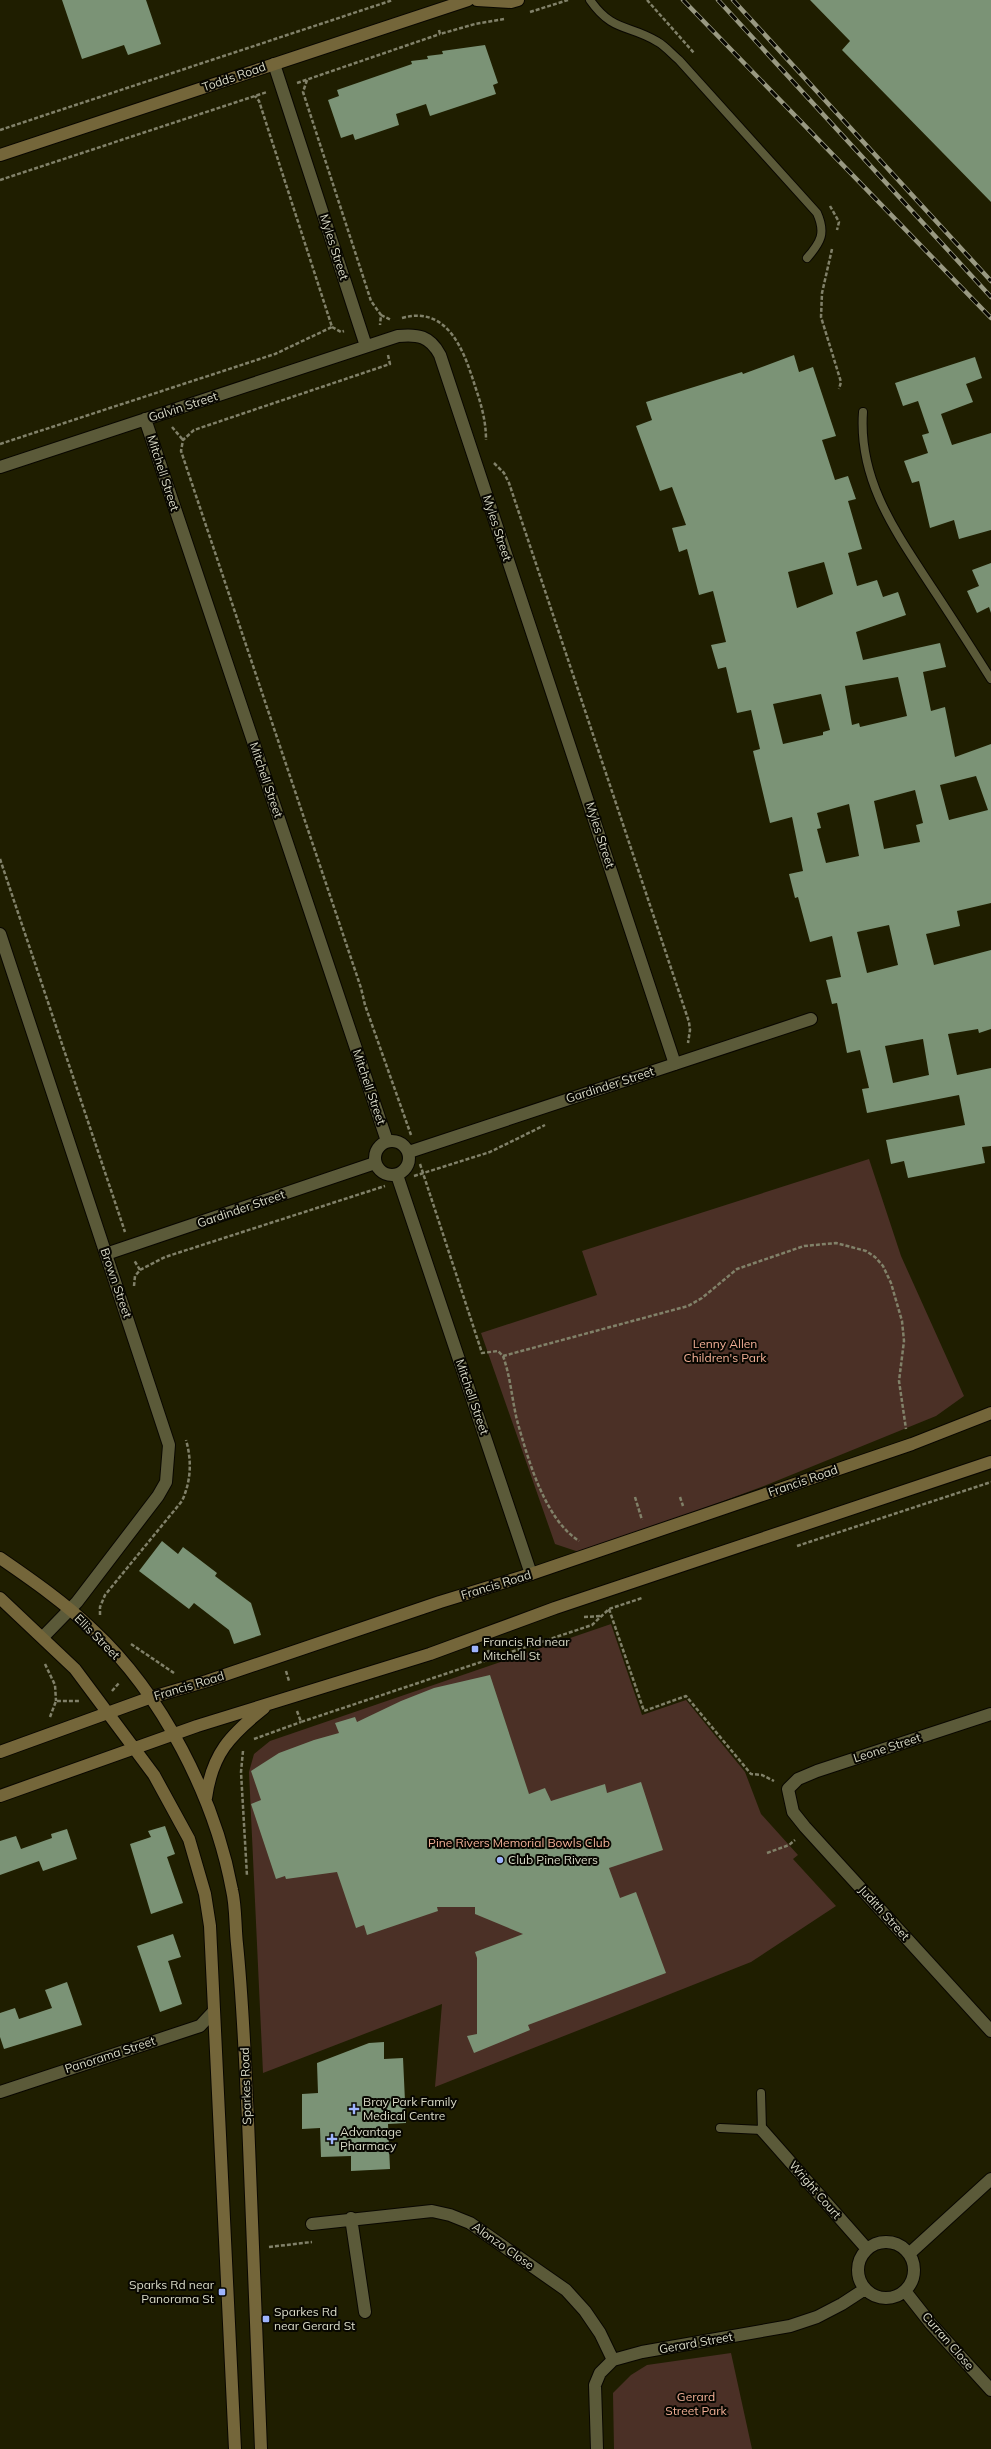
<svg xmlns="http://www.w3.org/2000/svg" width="991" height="2449" font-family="Mulish,sans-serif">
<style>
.green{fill:#4b3026}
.building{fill:#7b9376;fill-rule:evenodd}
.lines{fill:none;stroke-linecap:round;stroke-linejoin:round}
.lane-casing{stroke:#090700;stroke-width:10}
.street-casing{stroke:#090700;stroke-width:14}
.secondary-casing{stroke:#090700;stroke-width:14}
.path{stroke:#818169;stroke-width:2.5;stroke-dasharray:4 2;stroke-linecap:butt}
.lane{stroke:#5b5a39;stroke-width:8}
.street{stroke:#5b5a39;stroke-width:12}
.secondary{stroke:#74663a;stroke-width:12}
.rail-casing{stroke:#999982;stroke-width:4.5}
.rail{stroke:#080701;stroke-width:3;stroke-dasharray:9;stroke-linecap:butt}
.poi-dot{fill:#9eb4fd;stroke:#080701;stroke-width:1.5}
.labels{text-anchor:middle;stroke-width:4;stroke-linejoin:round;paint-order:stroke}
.street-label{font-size:12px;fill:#d9dac7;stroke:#080701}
.park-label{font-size:12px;fill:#f2af96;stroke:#080701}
.poi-label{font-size:12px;fill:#d9dac7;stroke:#080701;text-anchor:start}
</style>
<rect width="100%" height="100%" fill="#1f1e00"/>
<!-- green -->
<path class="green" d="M869 1159 901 1256 964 1396 936 1416 764 1486 582 1553 555 1544 481 1333 597 1295 582 1251Z
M611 1624 642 1715 686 1700 745 1772 761 1814 798 1855 793 1859 836 1906 751 1962 435 2087 442 2004 263 2073 249 1772 254 1754 270 1741Z
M731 2353 752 2449H614L613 2393 631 2375 647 2365Z"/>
<!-- building -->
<path class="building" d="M62 0H146L161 44 128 55 124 45 82 59Z
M810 0H991V202L842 50 850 41Z
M485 45 498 83 493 85 496 94 430 116 426 104 396 114 399 125 355 140 353 134 341 138 328 100 339 96 337 90 412 64 411 61 428 59 427 56 443 54 442 51Z
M794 355 799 372 813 367 836 436 822 440 835 480 848 476 856 499 848 501 862 549 848 553 857 586 877 580 883 597 898 592 906 615 856 632 863 660 940 643 946 667 923 672 931 711 945 707 955 757 991 744V903L957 911 960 926 926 934 934 965 991 950V1029L979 1033 978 1029 948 1034 957 1075 991 1068V1146L982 1147 985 1163 908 1178 904 1161 891 1164 886 1140 965 1125 959 1095 867 1113 862 1089 869 1088 860 1050 847 1053 837 1003 832 1004 826 980 841 977 832 936 810 942 798 897 795 898 789 874 803 871 792 817 770 823 753 751 760 749 751 710 737 713 726 667 718 669 711 645 726 642 713 591 699 595 687 549 679 552 672 528 686 525 672 487 660 491 636 426 652 420 646 402 742 372 743 374ZM824 562 833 594 797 608 788 572ZM898 677 907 716 860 727 859 723 852 725 845 686ZM821 694 830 730 823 732V735L783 744 773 704ZM976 776 988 810 949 820 940 785ZM915 790 923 823 916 825 920 842 884 849 874 801ZM849 804 859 856 826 863 817 829 821 828 817 813ZM889 925 898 965 867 973 857 932ZM923 1039 929 1075 893 1083 885 1046Z
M975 357 982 378 966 384 973 402 941 414 952 445 991 433V530L959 539 954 520 930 528 919 481 912 483 904 461 928 453 922 435 929 433 918 401 903 406 895 383Z
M991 563V613L989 607 977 613 967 591 979 586 972 570Z
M162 1541 178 1554 183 1547 217 1573 215 1576 251 1603 261 1635 234 1644 229 1630 194 1603 189 1609 139 1571Z
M490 1675 529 1794 545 1788 551 1801 605 1784 607 1793 641 1782 663 1850 609 1868 620 1898 636 1892 666 1973 528 2025 530 2030 474 2053 467 2036 477 2034V1958L475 1952 523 1934 475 1914V1907H437L438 1911 367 1935 364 1925 356 1928 337 1872 286 1879 285 1876 276 1879 251 1804 261 1800 251 1771 279 1753 314 1740 339 1733 335 1723 355 1717 357 1722 401 1701 434 1688Z
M165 1826 175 1854 167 1857 183 1903 151 1914 130 1844 151 1837 148 1831Z
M67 1829 77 1859 43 1871 39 1861 0 1875V1841L16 1836 21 1849 52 1838 51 1834Z
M173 1934 181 1957 168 1961 182 2004 160 2012 137 1946Z
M67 1982 82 2025 4 2049 0 2037V2013L15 2008 19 2019 52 2008 45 1990Z
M384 2042V2059L403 2058 406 2123 388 2124 390 2169 351 2171V2156L321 2157 320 2128 302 2129V2094L318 2093 317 2063 369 2043Z"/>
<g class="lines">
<!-- lane casing -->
<g class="lane-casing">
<path id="lane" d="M590 0C613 33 629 24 658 42 665 46 672 54 679 60L817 213C826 233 821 242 807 258
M863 412C858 482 898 535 933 589 953 619 972 649 991 679
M720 2128 762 2130 761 2093"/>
</g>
<!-- street casing -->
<g class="street-casing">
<path id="street" d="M274 64 366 346
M145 419 387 1141
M0 467 398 336C418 334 430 336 440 355L675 1064
M0 934 169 1445 166 1482 158 1496 77 1602 43 1637
M375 1158a17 17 0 1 1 34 0a17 17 0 1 1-34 0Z
M409 1152 811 1019
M397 1175 531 1574
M106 1254 375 1163
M991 1714 817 1771 798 1779 788 1789 793 1812 805 1827 991 2031
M0 2092 200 2026 214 2011
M762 2130 867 2249
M351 2218 365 2312
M312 2224 432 2211 450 2215 470 2223 566 2290 585 2311 600 2333 613 2360
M858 2270a28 28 0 1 1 56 0a28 28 0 1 1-56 0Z
M910 2253 991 2179
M905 2291 931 2324 991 2390
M597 2449 595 2385 600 2373 613 2360 642 2352 790 2326 817 2317 842 2304 865 2289"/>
</g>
<!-- secondary casing -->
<g class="secondary-casing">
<path id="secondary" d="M477 0 511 2 518 0
M0 155 468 0
M0 1558C32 1580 65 1603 93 1630 162 1694 215 1798 232 1890 236 1907 235 1926 237 1944 243 2003 245 2061 248 2120 252 2230 257 2339 261 2449
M0 1598 75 1669 154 1775 189 1839 205 1894 210 1926 235 2449
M0 1752 149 1698 207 1681 440 1602 531 1574 912 1444 991 1413
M0 1796 197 1726 430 1654 555 1608 991 1462
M206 1798C212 1754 230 1735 264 1708"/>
</g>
<!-- path -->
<path class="path" d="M647 0 694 53
M530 12 568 0
M439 30 440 34 475 24 504 19
M307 80 303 92 371 301 381 315 380 325
M297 83 440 34
M0 130 393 0
M0 180 267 92
M830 206 839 222 837 230
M832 249 822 293 821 317 841 382 839 389
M381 315 391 320
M402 318C448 305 464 351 475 386 481 404 486 420 486 440
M332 327 341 332 344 331
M388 355 390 364 194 430 183 440 181 451 361 988 365 1005 411 1135
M172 427 183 440
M0 444 275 354 332 327 259 101 255 96
M494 463 504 473 509 483 689 1022 690 1030 688 1043
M0 859 125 1232
M420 1164 482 1353 498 1351 503 1356C511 1378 512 1402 518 1424 529 1462 545 1519 579 1541
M414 1176 490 1152 545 1125
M140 1270 165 1257 385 1186
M134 1286 135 1276 140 1270 134 1260
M503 1356 688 1306 702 1298 737 1269 804 1246 836 1243 866 1251 875 1257 883 1266 891 1283 902 1321 904 1341 899 1381 906 1429
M635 1497 642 1520
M680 1497 683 1506
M797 1546 991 1482
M609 1609 644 1711 686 1696 751 1774 762 1775 774 1781
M100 1615V1607L105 1595 182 1501C191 1481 192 1461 186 1440
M584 1617 601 1616
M131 1644 174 1673
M488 1650 491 1659
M45 1664 55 1685 56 1701
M286 1671 289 1681
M112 1691 119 1683
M297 1711 301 1722 592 1625 609 1609 642 1598
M50 1717 56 1701H79
M254 1739 301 1722
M243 1751 241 1772 247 1876
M767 1853 789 1845 795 1840
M269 2247 312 2242"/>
<!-- lane -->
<use href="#lane" class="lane"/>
<!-- street -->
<use href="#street" class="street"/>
<!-- secondary -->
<use href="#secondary" class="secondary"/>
<!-- rail casing -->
<g class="rail-casing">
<path id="rail" d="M683 0 991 318
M718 0 991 297
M733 0 991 281"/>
</g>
<!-- rail -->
<use href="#rail" class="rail"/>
</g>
<!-- markers -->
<g class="poi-dot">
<rect x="471" y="1645" width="8" height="8" rx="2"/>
<circle cx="500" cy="1860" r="4"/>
<path d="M352 2103h4v4h4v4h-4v4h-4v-4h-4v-4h4z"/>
<path d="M330 2133h4v4h4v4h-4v4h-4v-4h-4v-4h4z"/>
<rect x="218" y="2288" width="8" height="8" rx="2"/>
<rect x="262" y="2315" width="8" height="8" rx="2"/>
</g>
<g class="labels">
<!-- street labels -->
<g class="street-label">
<text transform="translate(234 77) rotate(-19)" y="4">Todds Road</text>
<text transform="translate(334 247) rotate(72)" y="4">Myles Street</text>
<text transform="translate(183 407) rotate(-18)" y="4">Galvin Street</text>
<text transform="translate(163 473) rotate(72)" y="4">Mitchell Street</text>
<text transform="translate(497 528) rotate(72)" y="4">Myles Street</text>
<text transform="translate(266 780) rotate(71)" y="4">Mitchell Street</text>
<text transform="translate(600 835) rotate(72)" y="4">Myles Street</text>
<text transform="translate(610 1085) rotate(-18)" y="4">Gardinder Street</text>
<text transform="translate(369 1087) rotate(71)" y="4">Mitchell Street</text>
<text transform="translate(241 1209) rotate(-19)" y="4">Gardinder Street</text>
<text transform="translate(116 1283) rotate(71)" y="4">Brown Street</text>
<text transform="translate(472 1397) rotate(71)" y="4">Mitchell Street</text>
<text transform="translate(803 1481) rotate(-19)" y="4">Francis Road</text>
<text transform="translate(496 1585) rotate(-17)" y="4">Francis Road</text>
<text transform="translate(97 1637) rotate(45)" y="4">Ellis Street</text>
<text transform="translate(189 1686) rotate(-17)" y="4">Francis Road</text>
<text transform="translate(887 1748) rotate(-18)" y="4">Leone Street</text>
<text transform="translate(884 1913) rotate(48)" y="4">Judith Street</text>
<text transform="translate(110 2055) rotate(-18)" y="4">Panorama Street</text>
<text transform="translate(246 2086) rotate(-92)" y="4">Sparkes Road</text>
<text transform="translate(815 2190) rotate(49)" y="4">Wright Court</text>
<text transform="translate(503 2246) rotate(35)" y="4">Alonzo Close</text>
<text transform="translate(948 2341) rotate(49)" y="4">Curran Close</text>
<text transform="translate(696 2343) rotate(-10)" y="4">Gerard Street</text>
</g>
<!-- park labels -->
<g class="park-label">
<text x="725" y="1348">Lenny Allen<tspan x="725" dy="14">Children's Park</tspan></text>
<text x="519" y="1847">Pine Rivers Memorial Bowls Club</text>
<text x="696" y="2401">Gerard<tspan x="696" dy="14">Street Park</tspan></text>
</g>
<!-- poi labels -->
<g class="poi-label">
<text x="483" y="1646">Francis Rd near<tspan x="483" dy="14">Mitchell St</tspan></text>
<text x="508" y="1864">Club Pine Rivers</text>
<text x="363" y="2106">Bray Park Family<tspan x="363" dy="14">Medical Centre</tspan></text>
<text x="340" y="2136">Advantage<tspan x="340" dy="14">Pharmacy</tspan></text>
<text x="214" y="2289" text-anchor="end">Sparks Rd near<tspan x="214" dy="14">Panorama St</tspan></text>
<text x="274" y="2316">Sparkes Rd<tspan x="274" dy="14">near Gerard St</tspan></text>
</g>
</g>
</svg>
